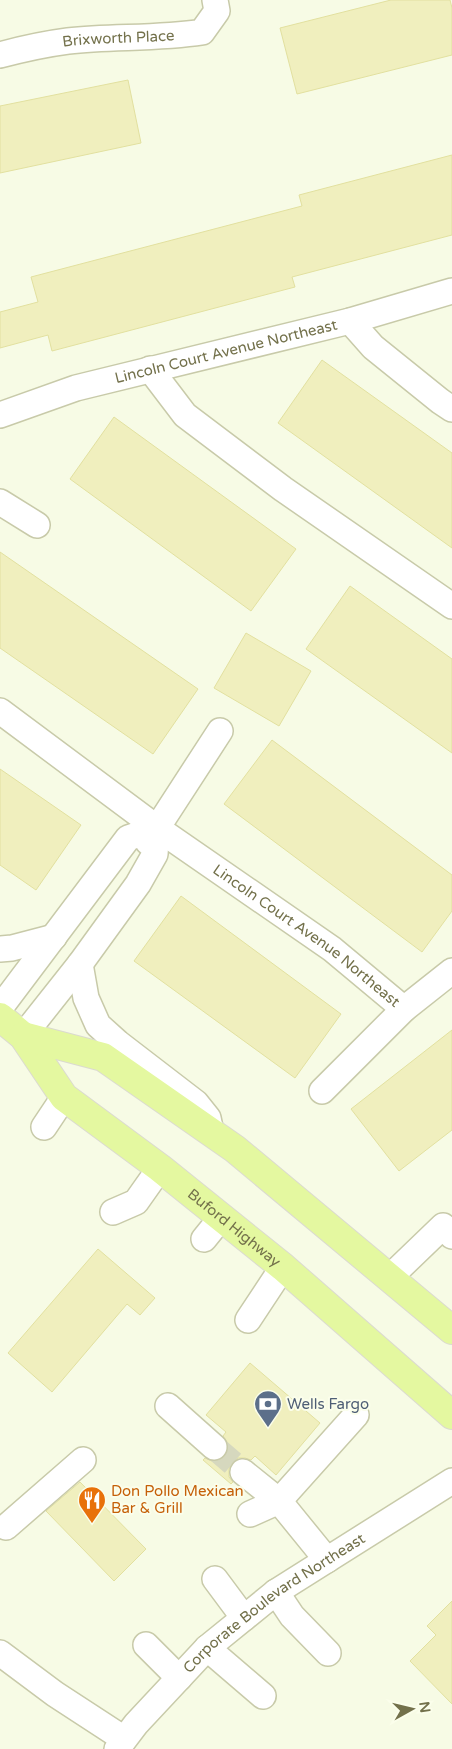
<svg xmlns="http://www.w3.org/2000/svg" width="452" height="1749" font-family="'Varela Round',sans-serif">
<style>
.building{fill:#f0efbe;stroke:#e2e09f}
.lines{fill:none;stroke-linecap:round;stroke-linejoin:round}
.minor-tunnel{stroke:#d6d8be;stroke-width:25;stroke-dasharray:25 12;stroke-linecap:butt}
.minor-casing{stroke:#c8caa9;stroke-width:28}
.major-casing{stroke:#dbdad0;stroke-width:30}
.minor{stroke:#fff;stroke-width:25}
.major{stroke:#e4f8a0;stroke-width:28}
.labels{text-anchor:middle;stroke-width:4;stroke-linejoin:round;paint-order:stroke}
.street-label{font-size:15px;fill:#73714b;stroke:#fbfeeb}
.service-label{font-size:15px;fill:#4e5e75;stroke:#fbfeeb;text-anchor:start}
.food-label{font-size:15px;fill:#c56008;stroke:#fbfeeb;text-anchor:start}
</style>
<rect width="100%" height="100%" fill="#f7fbe5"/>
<!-- building -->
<path class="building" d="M391 0H450L452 8V55L297 94 280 28Z
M128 80 141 143 0 173V106Z
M452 155V235L292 277 295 287 52 351 48 335 0 348V312L38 302 31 277 302 206 299 195Z
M322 360 452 453V548L278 423Z
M114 417 296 549 251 611 70 479Z
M0 552 198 689 153 754 0 648Z
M350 586 452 659V753L306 649Z
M246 633 311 671 279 726 214 688Z
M272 740 452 875V911L422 952 224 804Z
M0 769 81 825 36 890 0 865Z
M181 896 341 1014 295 1078 134 961Z
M452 1030V1130L399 1171 351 1109Z
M98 1249 155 1298 140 1315 127 1304 52 1392 8 1353Z
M250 1363 320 1423 276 1475 255 1456 251 1460 245 1458H238L232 1463 229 1469V1477L233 1482 231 1484 203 1460 205 1458 212 1461 219 1460 225 1456 228 1449 227 1442 223 1436 226 1432 206 1415Z
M80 1482 146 1549 114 1581 46 1511Z
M452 1601V1704L410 1661 436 1635 427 1626Z"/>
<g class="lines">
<!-- minor-tunnel -->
<path class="minor-tunnel" d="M214 1447 243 1472"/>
<!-- minor casing -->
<g class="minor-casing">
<g id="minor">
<path id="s1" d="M0 55C22 49 45 44 68 41 112 36 157 39 202 32L217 11 215 0"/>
<path d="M350 321 373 347 440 401 452 409"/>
<path d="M150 369 185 415 283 489 452 606"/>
<path id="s2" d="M0 415 76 388 350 321 452 291"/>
<path d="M0 502 37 525"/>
<path id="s3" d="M0 711 157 828 332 949 404 1009 452 971"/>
<path d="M148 842 220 731"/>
<path d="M0 949 12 948 54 937"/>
<path d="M80 964 86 998 98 1025 118 1043 196 1103 208 1118 211 1132"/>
<path d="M0 1008 128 838 157 828"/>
<path d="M23 1036 80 964 138 884 155 854 157 828"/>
<path d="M322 1091 404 1009"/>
<path d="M44 1127 64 1097"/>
<path d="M113 1212 136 1202 160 1168"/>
<path d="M204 1239 221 1218"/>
<path d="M390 1277 443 1226 452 1236"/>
<path d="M248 1320 283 1267"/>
<path d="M168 1406 214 1447"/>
<path d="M243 1472 279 1501 327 1560"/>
<path d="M250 1514 279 1501 356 1415"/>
<path d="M6 1527 83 1460"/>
<path d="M215 1579 244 1618"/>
<path d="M276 1592 292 1616 328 1653"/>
<path d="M146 1645 179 1678"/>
<path d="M207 1648 263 1696"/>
<path d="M0 1653 55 1694 124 1739"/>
<path id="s4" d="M117 1749 136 1724 207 1648 276 1592 452 1481"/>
</g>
</g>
<!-- major casing -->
<g class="major-casing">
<g id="major">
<path id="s5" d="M0 1017 23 1036 64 1097 160 1168 283 1267 452 1415"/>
<path d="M23 1036 103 1057 235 1149 452 1330"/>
</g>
</g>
<!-- minor -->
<use href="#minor" class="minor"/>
<!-- major -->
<use href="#major" class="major"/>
</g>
<!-- icons -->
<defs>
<g id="bank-pin" transform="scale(1.4375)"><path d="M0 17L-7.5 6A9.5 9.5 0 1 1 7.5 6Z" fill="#5c6f8a" stroke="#fbfeeb"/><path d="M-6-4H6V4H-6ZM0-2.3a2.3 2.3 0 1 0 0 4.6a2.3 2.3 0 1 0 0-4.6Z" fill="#fff"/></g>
<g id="restaurant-pin" transform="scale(1.4375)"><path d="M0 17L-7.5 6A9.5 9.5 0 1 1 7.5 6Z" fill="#e8710a" stroke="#fbfeeb"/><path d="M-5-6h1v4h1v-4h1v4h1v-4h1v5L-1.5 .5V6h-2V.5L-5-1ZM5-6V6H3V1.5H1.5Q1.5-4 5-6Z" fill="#fff"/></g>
</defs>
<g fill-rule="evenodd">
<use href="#bank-pin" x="268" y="1404"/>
<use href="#restaurant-pin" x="92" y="1500"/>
</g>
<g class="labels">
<!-- street labels -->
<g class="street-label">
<text dy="5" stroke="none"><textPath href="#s1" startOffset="120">Brixworth Place</textPath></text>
<text dy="5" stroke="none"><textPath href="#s2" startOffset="235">Lincoln Court Avenue Northeast</textPath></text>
<text dy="5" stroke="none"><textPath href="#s3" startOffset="380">Lincoln Court Avenue Northeast</textPath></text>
<text dy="5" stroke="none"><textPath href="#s5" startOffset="318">Buford Highway</textPath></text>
<text dy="5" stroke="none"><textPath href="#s4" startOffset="216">Corporate Boulevard Northeast</textPath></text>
</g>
<!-- service labels -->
<g class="service-label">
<text x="287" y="1409">Wells Fargo</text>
</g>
<!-- food labels -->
<g class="food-label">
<text x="111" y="1496">Don Pollo Mexican<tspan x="111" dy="17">Bar &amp; Grill</tspan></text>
</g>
</g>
<!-- north arrow -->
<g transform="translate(412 1709) rotate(82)" stroke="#fbfeeb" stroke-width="4" paint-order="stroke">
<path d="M0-4L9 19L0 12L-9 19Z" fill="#73714b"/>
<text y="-8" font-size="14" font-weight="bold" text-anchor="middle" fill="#73714b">N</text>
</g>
</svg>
